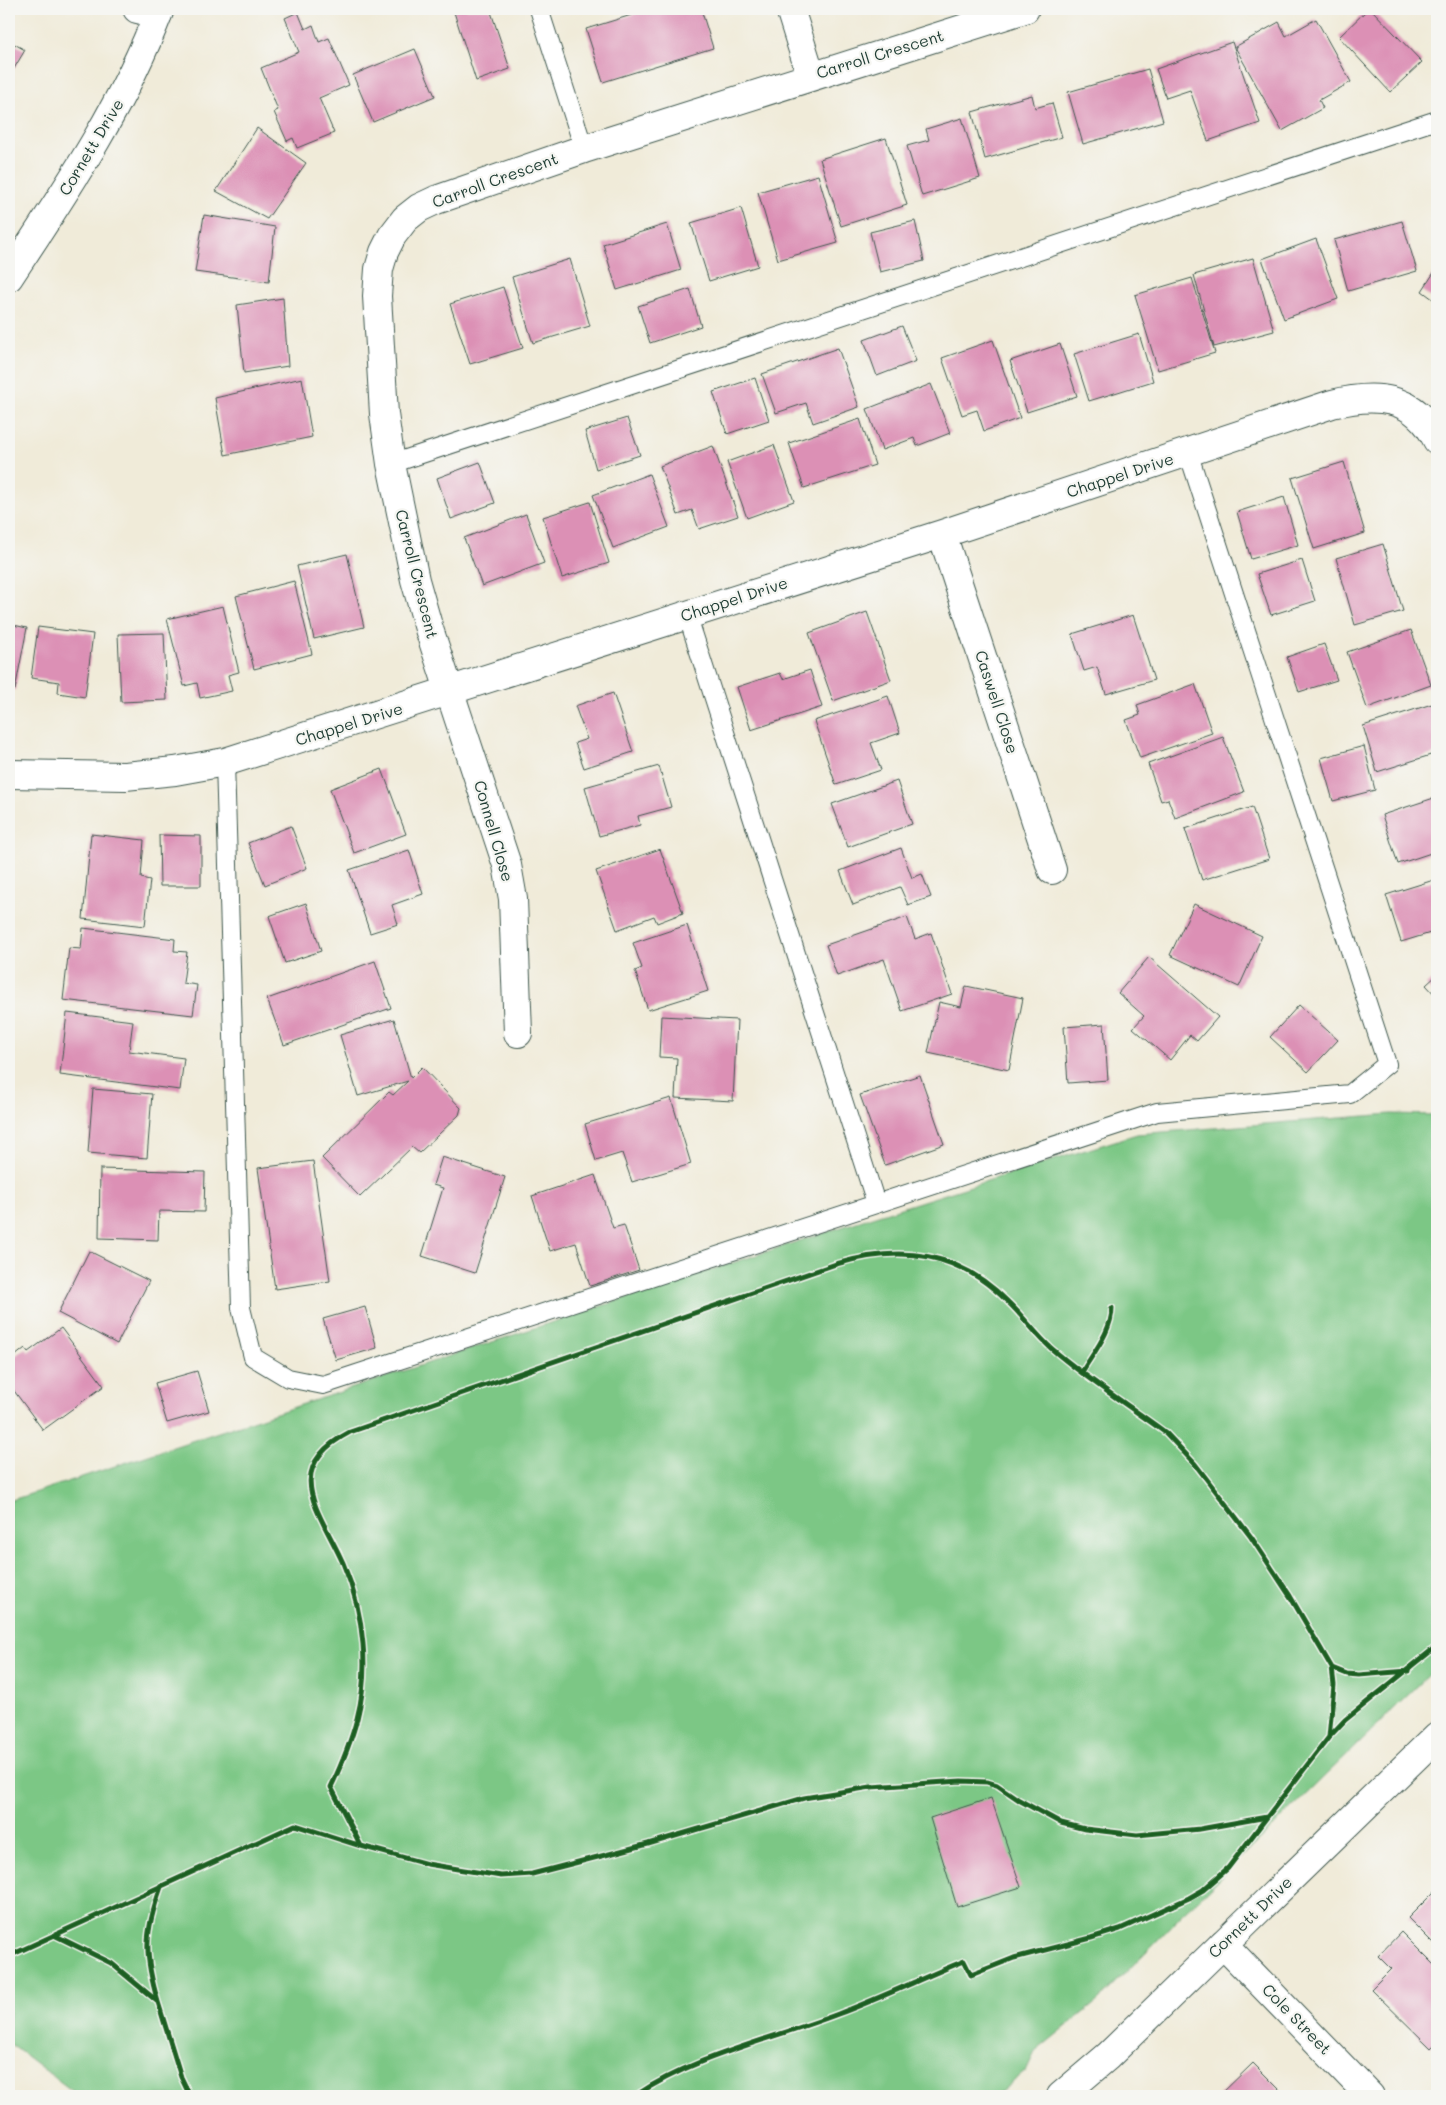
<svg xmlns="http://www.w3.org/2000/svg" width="1446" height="2105" font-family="Mali,sans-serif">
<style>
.green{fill:#7cc785;stroke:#4e825c}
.building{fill:#dc90b5}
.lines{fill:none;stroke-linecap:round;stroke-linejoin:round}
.service-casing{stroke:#3e574d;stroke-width:20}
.minor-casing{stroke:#3e574d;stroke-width:30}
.tertiary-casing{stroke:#3e574d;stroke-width:30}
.service{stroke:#fff;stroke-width:18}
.minor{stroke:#fff;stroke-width:28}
.tertiary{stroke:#fff;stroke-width:28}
.cycleway-casing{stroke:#f6f6f2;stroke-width:8}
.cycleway{stroke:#1b5e20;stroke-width:5}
.labels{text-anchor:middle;stroke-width:4.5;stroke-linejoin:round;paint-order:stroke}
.street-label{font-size:16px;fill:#1f3d34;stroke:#f6f6f2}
</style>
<rect width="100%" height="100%" fill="#f6f6f2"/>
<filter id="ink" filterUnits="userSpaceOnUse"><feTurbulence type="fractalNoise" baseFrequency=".02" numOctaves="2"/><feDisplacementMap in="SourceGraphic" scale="10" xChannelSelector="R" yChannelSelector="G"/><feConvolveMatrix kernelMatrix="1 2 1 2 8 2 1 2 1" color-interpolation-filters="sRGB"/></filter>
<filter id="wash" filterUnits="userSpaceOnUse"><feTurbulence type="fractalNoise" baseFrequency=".0096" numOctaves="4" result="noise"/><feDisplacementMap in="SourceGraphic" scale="20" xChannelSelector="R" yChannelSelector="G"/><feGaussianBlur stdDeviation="1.12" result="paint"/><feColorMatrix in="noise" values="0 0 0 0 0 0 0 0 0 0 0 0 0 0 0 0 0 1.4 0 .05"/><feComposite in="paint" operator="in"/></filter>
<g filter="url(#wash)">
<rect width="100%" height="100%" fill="#f0ebd9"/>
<!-- green -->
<path class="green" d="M1391 1114 1437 1115V1667L1181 1916 1099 2000 1035 2052 1026 2071 996 2096H79L9 2043V1501L872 1217 1137 1134Z"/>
<g id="blocks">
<!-- building -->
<path class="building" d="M453 9H490L510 69 476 81Z
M651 9H701L713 48 603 82 586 29Z
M1368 9H1371L1422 62 1390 92 1339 37Z
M298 12 305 29 313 25 319 42 329 38 349 85 319 98 334 133 297 148 293 138 287 141 274 112 278 110 261 68 299 52 285 18Z
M1316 19 1351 82 1319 100 1323 108 1282 131 1235 47 1279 22 1286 36Z
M9 41 25 50 9 77Z
M1232 42 1260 123 1208 141 1190 90 1166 98 1156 69Z
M415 49 435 96 373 122 353 75Z
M1148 69 1163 121 1083 144 1068 92Z
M1032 95 1035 108 1052 103 1062 137 985 159 972 112Z
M962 118 980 178 922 196 907 146 929 140 926 129Z
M257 128 306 163 267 219 216 191Z
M886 138 907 205 841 226 820 159Z
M818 175 838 243 778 260 758 192Z
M741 208 758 266 709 281 691 223Z
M204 215 275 227 269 282 195 272Z
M915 221 924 261 880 272 870 232Z
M1402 221 1417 271 1348 291 1334 240Z
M667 224 681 270 617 290 603 244Z
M1316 239 1338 299 1284 319 1262 259Z
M1253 258 1274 331 1214 347 1194 275Z
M570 259 590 326 533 343 512 277Z
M1437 268V302L1422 291Z
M1192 278 1215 353 1158 370 1135 295Z
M503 287 523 348 470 364 450 304Z
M690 289 701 326 650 343 638 306Z
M283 298 288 366 244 373 237 305Z
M902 326 916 361 877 376 864 340Z
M1139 334 1153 381 1089 401 1074 354Z
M993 340 1020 418 984 431 977 410 962 415 942 358Z
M1060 344 1077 396 1027 412 1010 361Z
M838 348 859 407 813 423 806 403 776 413 762 374Z
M302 378 312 437 225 455 215 398Z
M755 378 769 420 727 434 713 392Z
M931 384 950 433 917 446 914 438 882 450 867 409Z
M627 418 640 455 596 469 585 431Z
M860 419 875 465 804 488 789 443Z
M774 445 794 501 747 518 727 462Z
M713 446 738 516 699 529 692 510 678 515 660 466Z
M480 462 495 503 451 519 437 478Z
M1344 462 1365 533 1314 549 1292 478Z
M649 474 669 527 613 548 593 495Z
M1284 497 1298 545 1251 559 1237 512Z
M590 502 609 563 562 578 543 517Z
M526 514 544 563 482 586 464 538Z
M1383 544 1403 611 1355 625 1336 558Z
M347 554 364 627 314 639 297 566Z
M1302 560 1315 601 1271 615 1257 574Z
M294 581 312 654 254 669 236 596Z
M223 606 239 672 228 675 232 691 200 698 197 683 184 686 167 619Z
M867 612 891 680 833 701 809 633Z
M1133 615 1154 680 1106 694 1097 667 1084 671 1072 634Z
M9 624 27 628 15 690 9 689Z
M38 627 93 634 85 697 58 693 59 682 31 678Z
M1411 630 1431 685 1367 708 1347 652Z
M164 633 167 700 121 702 118 634Z
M1324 644 1337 680 1299 692 1287 657Z
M810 670 822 707 751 730 737 687 780 673 783 679Z
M1195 684 1212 733 1140 758 1126 720 1140 715 1137 705Z
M613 693 633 752 584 768 575 743 587 739 575 706Z
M888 696 900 733 871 743 881 770 836 785 814 721Z
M1435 703 1437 710V753L1377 772 1363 726Z
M1223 737 1244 792 1175 818 1168 799 1161 801 1148 764Z
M1364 746 1375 790 1333 801 1321 758Z
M659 766 671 807 638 816 640 825 599 836 585 787Z
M382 769 406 834 354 853 330 789Z
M897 781 912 824 848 847 832 804Z
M1437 797V851L1398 864 1382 815Z
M1252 807 1269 859 1202 880 1185 829Z
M291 826 307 868 265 885 248 843Z
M91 834 144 840 141 878 150 880 145 926 83 919Z
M159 835 201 836V886H160Z
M901 848 912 878 922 874 931 897 908 905 900 887 853 905 840 871Z
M660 849 683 913 657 923 654 916 617 930 596 871Z
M409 850 423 894 392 905 398 924 370 933 349 870Z
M1437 879V931L1401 942 1386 895Z
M306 903 321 951 285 963 269 916Z
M1194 904 1262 936 1239 987 1170 955Z
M907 917 915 939 931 933 952 994 902 1011 884 959 837 976 826 945Z
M687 925 708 991 648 1010 635 971 642 968 633 943Z
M83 928 175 939 174 951 187 952 183 983 197 985 193 1015 63 1000 69 948 81 949Z
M1149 957 1218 1017 1197 1041 1190 1035 1170 1060 1133 1028 1144 1016 1118 993Z
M375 961 391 1008 284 1045 267 999Z
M1437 975V997L1426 985Z
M966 986 1023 998 1009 1070 928 1053 939 1002 961 1007Z
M1299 1005 1338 1040 1308 1072 1270 1037Z
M67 1013 133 1021 129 1051 184 1058 180 1090 60 1075Z
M661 1016 737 1020 733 1101 675 1098 677 1058 659 1057Z
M394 1019 411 1078 422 1067 461 1108 459 1115 419 1153 412 1147 360 1197 322 1158 389 1092 393 1095 408 1081 358 1096 340 1035Z
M1104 1024 1108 1080 1068 1083 1064 1027Z
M920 1075 944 1144 885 1165 860 1095Z
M93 1089 152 1094 147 1158 88 1153Z
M671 1098 691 1164 632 1182 622 1153 596 1161 585 1124Z
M442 1157 505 1177 475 1273 422 1256 443 1188 433 1185Z
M313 1161 330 1281 275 1289 258 1168Z
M100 1169 205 1172 204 1212 159 1211 158 1240 99 1238Z
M595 1175 613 1228 624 1225 639 1270 590 1286 576 1243 550 1251 532 1196Z
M89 1251 149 1281 117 1344 58 1313Z
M365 1307 377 1348 336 1360 323 1319Z
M61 1328 104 1386 43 1430 9 1384V1361L25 1348 28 1352Z
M197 1371 209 1411 167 1423 155 1383Z
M991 1798 1021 1887 957 1907 930 1818Z
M1437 1889V1947L1408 1918Z
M1401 1932 1437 1968V2042L1431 2048 1371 1989 1391 1969 1378 1956Z
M1253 2063 1286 2096H1219Z"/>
</g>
</g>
<g filter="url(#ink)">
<use href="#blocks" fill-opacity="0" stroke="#3e574d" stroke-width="1"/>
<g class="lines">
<!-- service casing -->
<g class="service-casing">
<path id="service" d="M539 9 584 149
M391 464 1437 120
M687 614 876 1203
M225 762 241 1308 253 1357 288 1378 323 1385 1157 1112 1350 1094 1387 1064 1188 452"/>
</g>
<!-- minor casing -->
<g class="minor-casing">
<path id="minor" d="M137 9 158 14
M790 9 811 76
M942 534 1052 870
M9 774 125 776 175 771 225 762 942 534 1332 404C1375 393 1415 395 1437 440
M518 1033 513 899 507 865 429 629 415 580 391 464 384 414 377 296 379 269 384 252 392 236 405 219 419 208 436 200 584 149 1025 9
M1223 1944 1370 2096"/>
</g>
<!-- tertiary casing -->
<g class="tertiary-casing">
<path id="tertiary" d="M9 277C67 189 122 108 160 9
M1061 2096 1108 2056 1437 1736"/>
</g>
<!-- service -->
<use href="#service" class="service"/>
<!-- minor -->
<use href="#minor" class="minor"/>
<!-- tertiary -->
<use href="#tertiary" class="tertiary"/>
<!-- cycleway casing -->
<g class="cycleway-casing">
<path id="cycleway" d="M1082 1372C1093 1353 1112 1331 1112 1308
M1329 1737 1334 1685 1332 1668
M361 1846 331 1787C353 1740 368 1698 363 1644 361 1616 354 1589 343 1563 320 1511 279 1469 350 1432L836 1264C902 1244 959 1252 1008 1302 1024 1317 1036 1335 1052 1349 1088 1380 1128 1405 1166 1433L1195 1464 1251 1537 1290 1596 1332 1668 1347 1674 1359 1675 1408 1671
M56 1936 111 1963 158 2002 181 2077 190 2096
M9 1956 295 1825 361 1846 427 1864 501 1876 532 1874 648 1844 804 1798 871 1787 961 1781 987 1782 997 1785 1019 1800 1061 1823 1085 1829 1137 1835 1200 1829 1267 1817 1329 1737 1345 1720 1437 1646
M158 2002C144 1954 144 1934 161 1887
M635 2096C696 2055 770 2040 838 2014 881 1998 922 1978 964 1961L971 1975 1014 1958 1091 1938 1120 1929 1189 1898 1203 1890 1228 1868 1267 1817"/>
</g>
<!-- cycleway -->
<use href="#cycleway" class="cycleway"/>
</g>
</g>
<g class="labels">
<!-- street labels -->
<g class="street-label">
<text transform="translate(880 54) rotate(-17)" y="6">Carroll Crescent</text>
<text transform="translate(91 147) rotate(-59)" y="6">Cornett Drive</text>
<text transform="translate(495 180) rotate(-20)" y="6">Carroll Crescent</text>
<text transform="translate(1120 475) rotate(-18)" y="6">Chappel Drive</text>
<text transform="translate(417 574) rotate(76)" y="6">Carroll Crescent</text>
<text transform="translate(734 599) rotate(-18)" y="6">Chappel Drive</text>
<text transform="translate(997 702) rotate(72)" y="6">Caswell Close</text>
<text transform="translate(349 724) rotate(-17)" y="6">Chappel Drive</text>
<text transform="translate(494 831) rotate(74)" y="6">Connell Close</text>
<text transform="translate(1250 1917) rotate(-44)" y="6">Cornett Drive</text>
<text transform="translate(1297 2019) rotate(46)" y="6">Cole Street</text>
</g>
</g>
<!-- margin -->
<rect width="1446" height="2105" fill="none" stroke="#f6f6f2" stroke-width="30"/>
</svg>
